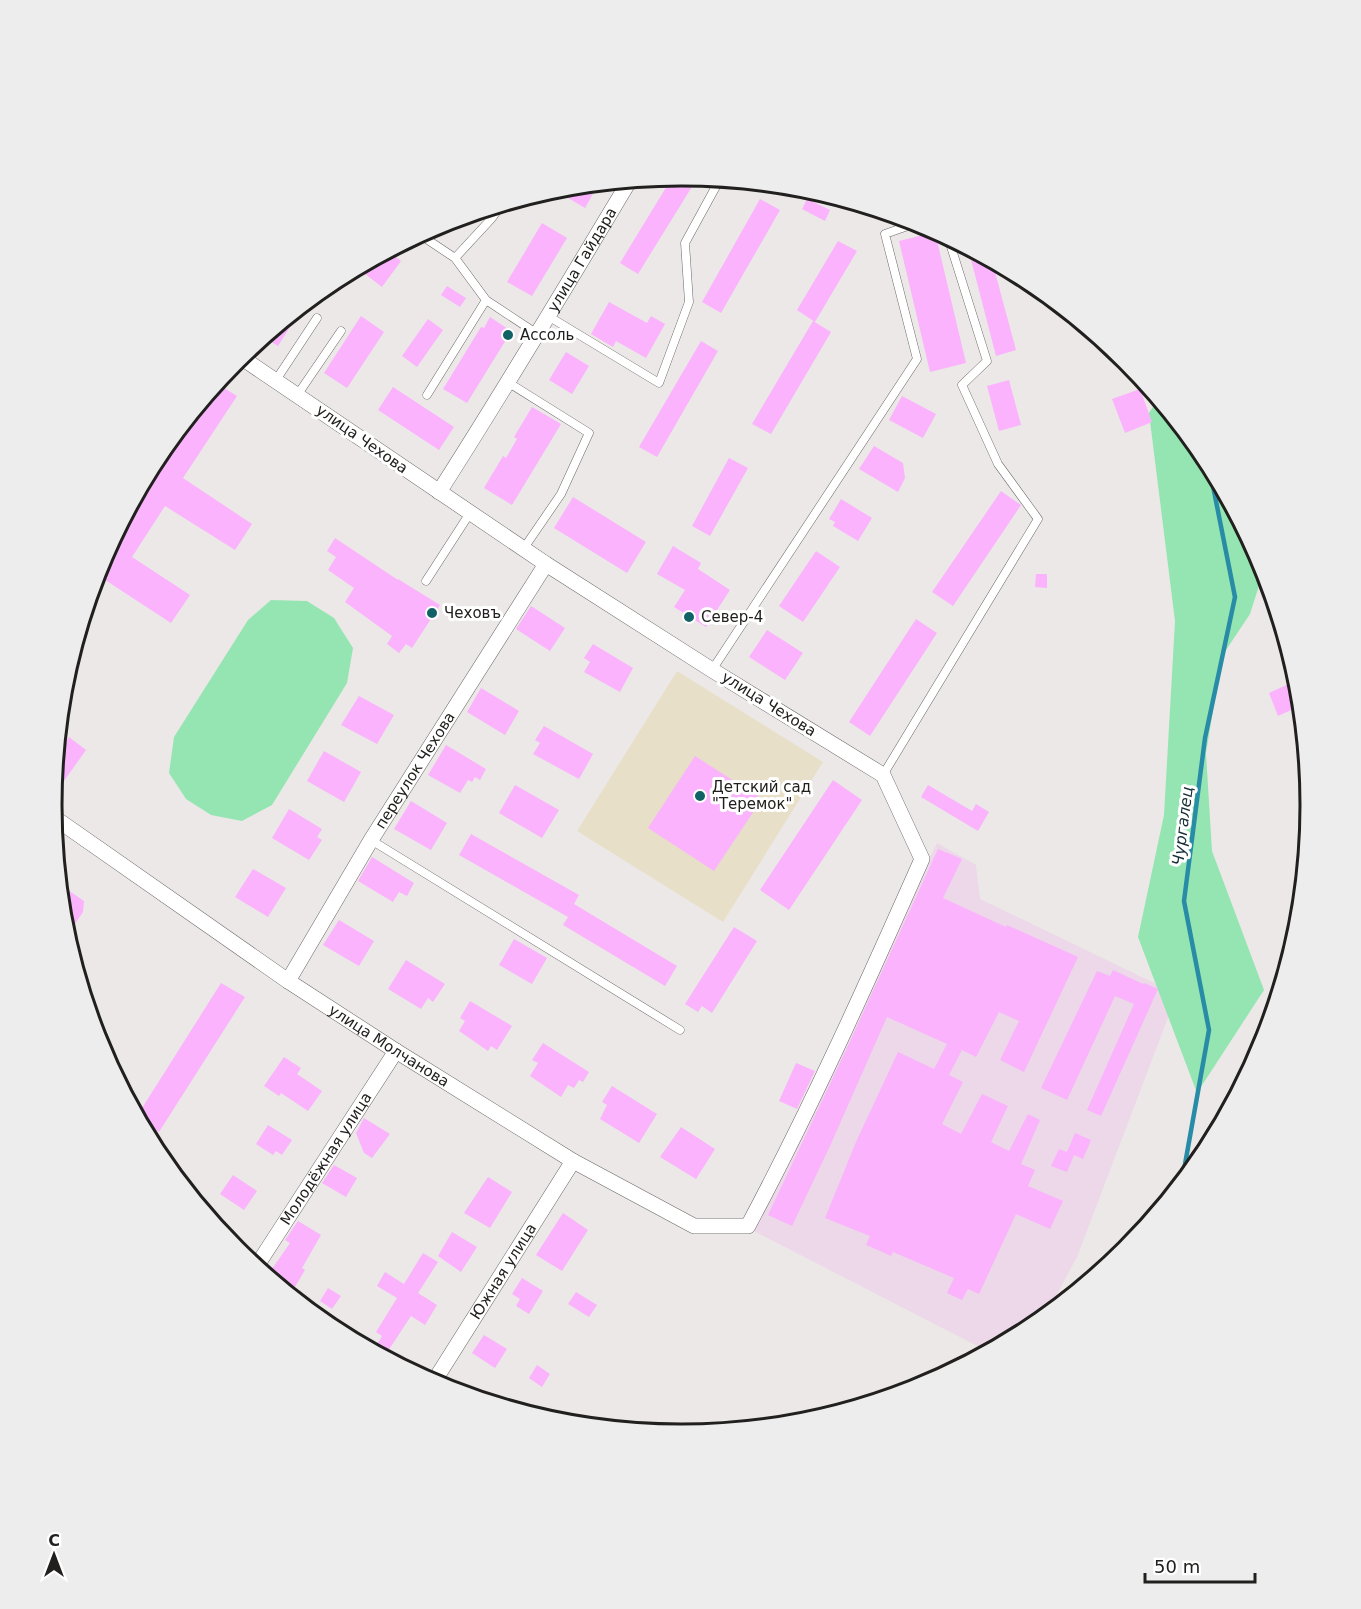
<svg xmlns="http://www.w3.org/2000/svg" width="1361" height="1609" font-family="'DejaVu Sans',sans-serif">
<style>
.industrial{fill:#ecd8e8}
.education{fill:#e8dfc9}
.green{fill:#95e5b2}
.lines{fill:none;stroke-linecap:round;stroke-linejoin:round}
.stream{stroke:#298ca7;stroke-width:4.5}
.building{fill:#fab3fc}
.lane-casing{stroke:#6b6867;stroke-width:9}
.street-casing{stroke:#6b6867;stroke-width:16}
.lane{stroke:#fff;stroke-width:8}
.street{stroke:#fff;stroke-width:15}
.poi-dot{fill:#106265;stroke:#fff;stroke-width:2}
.labels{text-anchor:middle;stroke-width:6;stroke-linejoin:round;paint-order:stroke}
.street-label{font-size:15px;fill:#21201f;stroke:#fff}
.poi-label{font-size:15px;fill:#21201f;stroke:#fff;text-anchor:start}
.water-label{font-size:16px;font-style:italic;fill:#182e36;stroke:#fff}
.rim{fill:none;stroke:#21201f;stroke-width:3}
</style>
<rect width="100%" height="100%" fill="#ece8e7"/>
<!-- industrial -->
<path class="industrial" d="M937 843 976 865 980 899 1177 994 1077 1257 1045 1316 1030 1328 987 1351 752 1230Z"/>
<!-- education -->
<path class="education" d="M677 671 823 762 723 922 577 831Z"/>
<!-- green -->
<path class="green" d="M1158 399 1204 455 1264 570 1250 614 1222 656 1206 753 1212 851 1264 990 1197 1093 1138 937 1164 815 1175 621 1149 413Z
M271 600 307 601 334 618 353 648 347 683 272 805 242 821 211 815 186 799 169 773 174 737 248 620Z"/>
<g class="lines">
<!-- stream -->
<path class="stream" d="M1182 1181 1209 1030 1184 901 1205 738 1235 597 1213 486 1215 475"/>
</g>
<!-- building -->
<path class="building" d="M681 175 698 177 638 274 620 263 673 176Z
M599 183 585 208 563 195 568 186Z
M760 199 780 210 721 313 702 302Z
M807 199 830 210 825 221 802 209Z
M542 223 567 238 532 296 507 282Z
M935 232 966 363 930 372 899 241Z
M838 241 857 251 815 322 797 310Z
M968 248 992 261 1016 350 996 356Z
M388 251 401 261 382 287 356 267Z
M447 286 466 298 460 307 441 295Z
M609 302 647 323 651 316 665 324 646 358 616 341 613 347 591 334Z
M301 306 302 308 278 346 263 337Z
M361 316 384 332 347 388 324 373Z
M490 317 508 329 509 335 467 403 443 389 481 327 484 328Z
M428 319 443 330 417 367 402 356Z
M813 321 831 332 771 434 752 424Z
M701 341 718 351 657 457 639 447Z
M566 352 589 366 572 394 549 380Z
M1009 380 1021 425 999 431 987 386Z
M216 383 237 396 183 478 252 524 235 550 165 506 132 557 190 595 171 623 96 574 99 563 157 454Z
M393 387 454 427 439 450 378 410Z
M1140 389 1152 422 1125 433 1112 399Z
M902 396 936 414 923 438 889 420Z
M532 407 561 424 512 505 484 488 503 456 506 458 517 439 514 437Z
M874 446 903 463 905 478 898 492 859 469Z
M729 458 748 468 710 536 692 526Z
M1001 491 1021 505 953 606 932 592Z
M573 497 646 542 627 573 554 528Z
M841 499 872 518 858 541 833 526 835 522 829 519Z
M335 538 398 580V579L440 605 412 648 406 644 399 653 387 644 392 636 345 602 354 588 328 570 336 557 327 551Z
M673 546 701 563 698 569 730 590 706 627 674 607 685 590 657 574Z
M816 551 840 567 803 622 779 606Z
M1036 574H1047V588L1035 587Z
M531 606 565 628 550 651 516 629Z
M916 619 937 633 870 736 849 722Z
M767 630 803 653 785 680 749 657Z
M593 644 633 668 620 692 584 672 590 662 584 658Z
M1293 682 1299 697 1300 706 1278 716 1269 693Z
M481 688 519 711 505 735 467 712Z
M359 696 394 715 377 744 341 725Z
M544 726 593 754 579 779 533 754 540 743 535 740Z
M69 737 86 750 52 798 57 740 64 744Z
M446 745 486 769 480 780 475 777 472 782 468 780 460 793 428 775Z
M324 751 361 772 344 802 307 781Z
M695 756 762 799 714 871 648 828Z
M833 780 862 800 789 910 760 890Z
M515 785 559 810 542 838 499 813Z
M928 785 972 811 976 804 989 812 978 831 921 797Z
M411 801 447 823 431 850 394 829Z
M289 809 322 829 317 837 322 840 309 860 272 838Z
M471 834 579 895 574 904 677 966 665 986 563 925 568 917 459 855Z
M938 849 962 859 943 898 1006 927 1007 925 1078 957 1024 1072 1000 1060 1019 1021 999 1012 976 1057 962 1050 949 1075 963 1082 942 1124 961 1134 982 1094 1008 1106 991 1142 1009 1151 1028 1114 1040 1120 1021 1164 1035 1170 1028 1186 1063 1201 1050 1229 1016 1214 979 1294 968 1289 962 1300 947 1293 954 1278 893 1252 891 1256 878 1250 866 1245 870 1236 825 1218 856 1142 898 1052 934 1069 947 1044 887 1017 830 1146 792 1226 768 1215 847 1048Z
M372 857 414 883 407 896 399 892 393 902 358 881Z
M253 869 286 888 268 917 235 897Z
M59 884 84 901 83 912 66 937 63 927Z
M339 920 374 941 359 966 323 945Z
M734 927 757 941 712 1013 702 1006 698 1012 685 1004Z
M514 939 547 958 532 984 499 965Z
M406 960 445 984 433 1002 428 998 421 1009 388 989Z
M1113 970 1143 984 1144 983 1158 989 1101 1116 1087 1110 1134 1004 1115 996 1067 1100 1041 1088 1097 971 1110 976Z
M221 983 245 997 159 1132 137 1116Z
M470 1001 512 1026 497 1050 491 1046 488 1051 459 1031 465 1021 460 1018Z
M543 1043 589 1072 583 1082 579 1080 574 1088 568 1085 561 1097 530 1076 538 1063 532 1060Z
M284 1057 301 1068 297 1074 322 1091 308 1111 281 1093 279 1096 264 1086Z
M796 1063 815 1071 797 1109 779 1101Z
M612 1086 657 1114 639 1143 600 1119 607 1105 602 1102Z
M364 1118 390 1134 372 1158 364 1153 356 1133Z
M268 1125 292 1140 282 1155 276 1151 273 1155 256 1144Z
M681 1127 715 1149 696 1179 660 1157Z
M1075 1133 1091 1140 1083 1159 1074 1155 1067 1172 1051 1166 1059 1149 1067 1152Z
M334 1165 357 1178 346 1197 322 1183Z
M233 1175 257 1191 244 1210 220 1194Z
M488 1177 512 1192 490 1228 464 1213Z
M563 1213 588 1230 562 1271 536 1255Z
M298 1221 321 1235 302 1268 305 1270 295 1287 288 1282 284 1290 267 1276 290 1243 285 1240Z
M452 1232 477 1247 461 1272 438 1256Z
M423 1253 438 1262 418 1293 437 1305 425 1325 411 1316 384 1357 373 1351 382 1336 376 1332 397 1298 377 1286 385 1272 404 1284Z
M522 1278 543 1291 529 1314 516 1306 520 1299 512 1294Z
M328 1288 341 1296 332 1309 320 1301Z
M576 1292 597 1305 589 1317 568 1304Z
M484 1335 507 1349 495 1368 472 1353Z
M537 1365 550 1374 542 1387 529 1378Z"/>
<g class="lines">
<!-- lane casing -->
<g class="lane-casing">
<path id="lane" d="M419 234 455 258 486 300 536 333
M455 258 492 218 502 204
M548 316 659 383 689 302 685 243 720 179
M276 380 317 318
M509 383 589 433 561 494 524 548
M298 394 341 331
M427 395 486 300
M426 581 470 513
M712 670 917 359 885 234 919 222
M883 775 1038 519 998 464 962 385 987 361 948 237
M371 840 680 1030"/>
</g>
<!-- street casing -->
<g class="street-casing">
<g id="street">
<path id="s1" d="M439 492C505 389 567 285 630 180"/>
<path id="s2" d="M52 816 288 981 396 1051 573 1161 694 1226H748C812 1106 867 983 922 859L883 775 712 670 546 564 239 356"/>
<path id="s3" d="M288 981 371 840 546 564"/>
<path id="s4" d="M256 1267 396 1051"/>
<path id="s5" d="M433 1383 573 1161"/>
</g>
</g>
<!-- lane -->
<use href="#lane" class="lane"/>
<!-- street -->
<use href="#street" class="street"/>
</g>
<!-- markers -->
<g class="poi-dot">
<circle cx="508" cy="335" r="6"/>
<circle cx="432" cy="613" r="6"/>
<circle cx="689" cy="617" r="6"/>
<circle cx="700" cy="796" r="6"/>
</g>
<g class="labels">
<!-- street labels -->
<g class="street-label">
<text dy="5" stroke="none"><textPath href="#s1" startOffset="273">улица Гайдара</textPath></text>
<text transform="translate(362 439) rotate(35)" y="5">улица Чехова</text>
<text transform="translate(769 704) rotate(32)" y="5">улица Чехова</text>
<text dy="5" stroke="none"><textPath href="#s3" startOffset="246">переулок Чехова</textPath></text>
<text dy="5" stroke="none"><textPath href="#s2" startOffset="408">улица Молчанова</textPath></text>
<text dy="5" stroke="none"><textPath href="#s4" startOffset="129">Молодёжная улица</textPath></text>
<text dy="5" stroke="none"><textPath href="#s5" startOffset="132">Южная улица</textPath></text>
</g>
<!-- poi labels -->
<g class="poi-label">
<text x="520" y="340">Ассоль</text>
<text x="444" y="618">Чеховъ</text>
<text x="701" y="622">Север-4</text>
<text x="712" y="792">Детский сад<tspan x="712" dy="17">"Теремок"</tspan></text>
</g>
<!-- water labels -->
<g class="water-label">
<text transform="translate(1182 826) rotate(-83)" y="6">Чургалец</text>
</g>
</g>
<!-- crop -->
<path d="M0 0H1361V1609H0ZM62 805a619 619 0 1 1 1238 0a619 619 0 1 1-1238 0Z" fill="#ededed" fill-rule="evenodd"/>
<path class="rim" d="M62 805a619 619 0 1 1 1238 0a619 619 0 1 1-1238 0Z"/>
<!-- north arrow -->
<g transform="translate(54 1555)" stroke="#ffffff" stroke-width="4.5" paint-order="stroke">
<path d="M0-4.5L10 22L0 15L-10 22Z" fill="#21201f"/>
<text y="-9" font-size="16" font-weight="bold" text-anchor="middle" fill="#21201f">С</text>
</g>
<!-- scale -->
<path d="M1145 1573v9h110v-9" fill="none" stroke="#21201f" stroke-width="3"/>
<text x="1154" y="1573" font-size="18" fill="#21201f" stroke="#ffffff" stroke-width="4.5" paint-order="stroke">50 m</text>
</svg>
